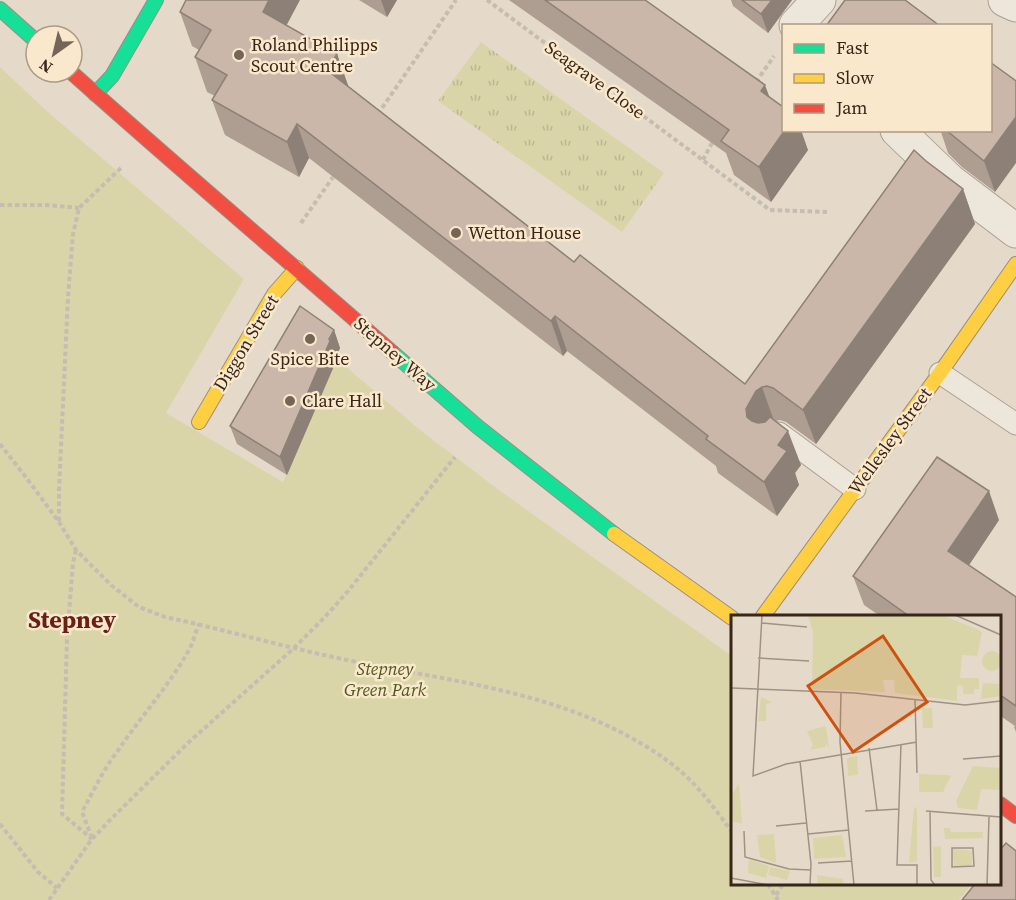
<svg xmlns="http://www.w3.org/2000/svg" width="1016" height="900" font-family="'Source Serif 4',serif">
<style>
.grass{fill:url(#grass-tufts)}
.green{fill:#d9d5a9}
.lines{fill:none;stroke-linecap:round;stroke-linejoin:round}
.lane-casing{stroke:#aa9f93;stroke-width:23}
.street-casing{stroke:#aa9f93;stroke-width:35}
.fast-casing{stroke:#998e83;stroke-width:16}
.slow-casing{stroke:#998e83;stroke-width:16}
.jam-casing{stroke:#998e83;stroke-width:16}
.path{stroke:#c5bcb2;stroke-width:4;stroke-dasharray:4.5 3;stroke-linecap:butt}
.lane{stroke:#ede6db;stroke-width:21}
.street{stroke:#ede6db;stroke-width:33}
.fast{stroke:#16e098;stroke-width:14}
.slow{stroke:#ffcf43;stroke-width:14}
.jam{stroke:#f24e42;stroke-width:14}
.wall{fill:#ae9d91}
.shaded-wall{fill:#8d8076}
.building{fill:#cab7a9;stroke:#8d8076;stroke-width:1.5}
.poi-dot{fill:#756557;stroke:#f9e8cc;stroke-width:2}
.labels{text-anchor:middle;stroke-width:5;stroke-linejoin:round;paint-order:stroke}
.poi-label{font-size:18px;fill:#39261a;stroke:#f9e8cc;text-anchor:start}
.street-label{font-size:18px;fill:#39261a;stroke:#f9e8cc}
.park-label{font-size:18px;font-style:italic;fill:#4f581e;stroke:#f9e8cc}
.district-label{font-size:24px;font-weight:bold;fill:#6a1f15;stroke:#f9e8cc}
.inset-road{fill:none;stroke:#a09283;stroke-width:1.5}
.view{fill:#ce510e;fill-opacity:0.15;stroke:#ce510e;stroke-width:3}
.inset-edge{fill:none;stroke:#39261a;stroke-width:3}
</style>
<defs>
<pattern id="grass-tufts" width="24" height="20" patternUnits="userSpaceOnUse" patternTransform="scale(1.5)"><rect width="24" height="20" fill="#d9d5a9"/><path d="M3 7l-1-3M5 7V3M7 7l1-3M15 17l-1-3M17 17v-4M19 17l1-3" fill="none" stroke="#bbb791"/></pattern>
</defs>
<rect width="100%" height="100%" fill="#e5dac9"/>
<!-- grass -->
<path class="grass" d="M481 42 664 173 622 232 438 101Z"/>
<!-- green -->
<path class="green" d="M0 67 49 113 244 279 166 413 283 482 337 359 420 430 503 493 732 656V884H972L959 900H0Z"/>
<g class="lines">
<!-- lane casing -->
<g class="lane-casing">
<path id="lane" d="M940 373 1016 424
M773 441 779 433 855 489"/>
</g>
<!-- street casing -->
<g class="street-casing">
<path id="street" d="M1005 0 1016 5
M796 25 819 0
M897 130 950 181 1016 231"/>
</g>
<!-- fast casing -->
<g class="fast-casing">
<path id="fast" d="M0 9 36 41
M95 94 112 76 156 0
M393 353 478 427 614 534"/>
</g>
<!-- slow casing -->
<g class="slow-casing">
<path id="slow" d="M199 422 274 294 297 268
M614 534 732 618
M763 616 940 373 1016 264"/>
</g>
<!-- jam casing -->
<g class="jam-casing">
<path id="jam" d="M71 72C177 167 286 259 393 353
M1000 804 1016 816"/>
</g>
<!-- path -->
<path class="path" d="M487 0 770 210 828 212
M756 82 774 56
M378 114 456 0
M703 160 712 143
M0 205H47L79 208
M301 223 333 177
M0 444 31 484 59 522 76 550 111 585 139 607 165 617C222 629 277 645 333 657 447 682 572 690 669 762 694 780 714 807 732 832
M59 521V490L68 297 73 234 79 208 122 167
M76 550 73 563 67 638 62 814 92 839
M0 824 38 872 57 888
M92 838 82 812C93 792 103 770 117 752 141 716 171 684 191 646 194 639 196 631 199 624
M768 884 778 900
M776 895 783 884
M49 900 92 839 112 818 189 742 294 648 324 618 349 590 455 457"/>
<!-- lane -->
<use href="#lane" class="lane"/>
<!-- street -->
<use href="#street" class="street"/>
<!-- fast -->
<use href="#fast" class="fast"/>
<!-- slow -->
<use href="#slow" class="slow"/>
<!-- jam -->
<use href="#jam" class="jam"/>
</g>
<!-- wall -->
<path class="wall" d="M359 0H397L387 17Z
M509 0H645L770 98 808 150 771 202 734 175 726 153Z
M731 0H792L768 33 733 6Z
M180 12 286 25 337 54 348 86 574 262 745 384 926 161 963 189 975 224 816 444 786 422 780 420 776 421 801 465 795 473 799 485 777 516 718 473 716 466 567 351 563 356 309 158 299 177 225 135 212 100 215 96 207 92 195 57 199 50 192 46Z
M939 130H990L995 192 962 167 948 153 941 132Z
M334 330 340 348 336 357 337 359 287 475 237 444 230 426Z
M999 520 969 565 1016 597V732L1014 727 1015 726 999 715V616H880L864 605 853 576Z"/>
<!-- shaded-wall -->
<path class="shaded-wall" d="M269 0H300L275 47 263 12Z
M381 0H397L387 17Z
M772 0H792L768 33 761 14Z
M337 54 349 88 327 70Z
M765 85 778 120 761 91Z
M1016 117V163L995 192 984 161Z
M297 124 309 158 299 177 287 142Z
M785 130H801L808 150 771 202 759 167Z
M963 189 975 224 816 444 803 410Z
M555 316 567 351 563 356 551 321Z
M334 330 340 348 336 357 337 359 287 475 280 457Z
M762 387 774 421 758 444 747 417 746 409 756 391Z
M788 431 801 465 795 473 799 485 777 516 764 482 778 445Z
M989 491 999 520 959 580 948 551Z"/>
<!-- building -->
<path class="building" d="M186 0H269L263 12 337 54 327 70 574 262 580 255 745 384 914 150 926 161 963 189 803 410 773 388 767 386 762 387 756 391 746 409 747 417 752 421 758 423 765 422 770 417 788 431 778 445 787 451 764 482 706 439 708 436 555 316 551 321 297 124 287 142 212 100 227 75 195 57 211 30 180 12Z
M545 0H645L765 85 761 91 783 107V130H785L759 167 721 141 729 130Z
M742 0H772L761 14Z
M845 0H905L940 26H826Z
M990 62 1016 81V117L984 161 946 130H990Z
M300 306 334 330 329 339 330 341 280 457 230 426Z
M937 457 989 491 948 551 1016 597V706L999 694V616H909L853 576Z
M1006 843 1016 851V900H962L975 884H999V851Z"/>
<!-- markers -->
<g class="poi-dot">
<circle cx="239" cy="55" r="6"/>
<circle cx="456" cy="233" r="6"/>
<circle cx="310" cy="339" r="6"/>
<circle cx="290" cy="401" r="6"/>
</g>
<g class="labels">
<!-- poi labels -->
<g class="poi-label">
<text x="251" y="51">Roland Philipps<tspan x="251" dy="21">Scout Centre</tspan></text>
<text x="468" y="239">Wetton House</text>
<text x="310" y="365" text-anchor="middle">Spice Bite</text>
<text x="302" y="407">Clare Hall</text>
</g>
<!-- street labels -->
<g class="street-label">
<text transform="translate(595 80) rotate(36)" y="6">Seagrave Close</text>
<text transform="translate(246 343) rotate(-59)" y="6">Diggon Street</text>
<text transform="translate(395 354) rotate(41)" y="6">Stepney Way</text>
<text transform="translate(890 441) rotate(-54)" y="6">Wellesley Street</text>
</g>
<!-- park labels -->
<g class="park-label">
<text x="385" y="675">Stepney<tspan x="385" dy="21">Green Park</tspan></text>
</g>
<!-- district labels -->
<g class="district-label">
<text x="72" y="628">Stepney</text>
</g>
</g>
<!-- overview -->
<g transform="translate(731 615)">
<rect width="270" height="270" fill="#e5dac9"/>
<path d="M252 68 270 69V81L250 84ZM30 82 41 87 35 89V106H27ZM95 111 98 134 94 127 95 132 79 135 82 130 76 116ZM126 141 127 160 117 161 116 143ZM8 168 11 209 1 206 0 200V181ZM183 192 186 193V246L178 248ZM43 219 45 246 44 248 29 242 26 220ZM221 234 241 236V250L223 251ZM18 244 38 251 35 263 17 258Z" fill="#d9d5a9"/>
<path d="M77 0H211L248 15 251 18 246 41 231 40 229 63H248V74H243V79H232V71L226 70V86L164 78 163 65H152L154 77 81 74 82 17ZM251 46a10 10 0 1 1 20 0a10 10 0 1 1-20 0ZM191 93H201L202 113H192ZM242 151 270 153V175L250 174 246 195 227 193 225 186ZM188 159 216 160 220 161 212 177H188ZM213 213H219L220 217H252V223L214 224ZM111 220 115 242 83 244 82 223ZM210 231V262H203L202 232ZM39 252 59 256 56 265 37 260ZM86 260 112 264V270H87Z" fill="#d9d5a9"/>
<path class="inset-road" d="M31 0 22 161 55 149 186 127M224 0 270 20M30 8 76 12M27 43 78 46M0 73 124 78 234 90 270 86M110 77 109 127 123 270M184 84 186 158M170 129 166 250H186V270M138 133 146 195M232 144 270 141M69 146 80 249 79 270M134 196 168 194M195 196 270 202M199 196 200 265 204 270M45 211 75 208M13 216 14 242 58 254 80 255M77 219 118 215M221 233H242L243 251 221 252ZM87 248 121 246M0 263 37 270M256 270 258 202"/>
<path class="view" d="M152 21 196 87 122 137 77 71Z"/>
<rect width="270" height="270" class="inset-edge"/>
</g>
<!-- legend -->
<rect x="782" y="24" width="210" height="108" fill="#f9e8cc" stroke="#ac9a85" stroke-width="1.5"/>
<rect x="794" y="44" width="30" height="9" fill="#16e098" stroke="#ac9a85" stroke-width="1.5"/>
<text x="836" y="54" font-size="18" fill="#39261a">Fast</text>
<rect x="794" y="74" width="30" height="9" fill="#ffcf43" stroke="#ac9a85" stroke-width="1.5"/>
<text x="836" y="84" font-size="18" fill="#39261a">Slow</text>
<rect x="794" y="104" width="30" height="9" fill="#f24e42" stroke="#ac9a85" stroke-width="1.5"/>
<text x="836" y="114" font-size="18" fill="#39261a">Jam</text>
<!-- north arrow -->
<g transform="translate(54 54) rotate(214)"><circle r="28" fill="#f9e8cc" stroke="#ac9a85" stroke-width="1.5"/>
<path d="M0-4.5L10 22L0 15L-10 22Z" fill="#756557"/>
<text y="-9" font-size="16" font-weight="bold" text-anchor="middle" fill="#39261a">N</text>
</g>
</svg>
